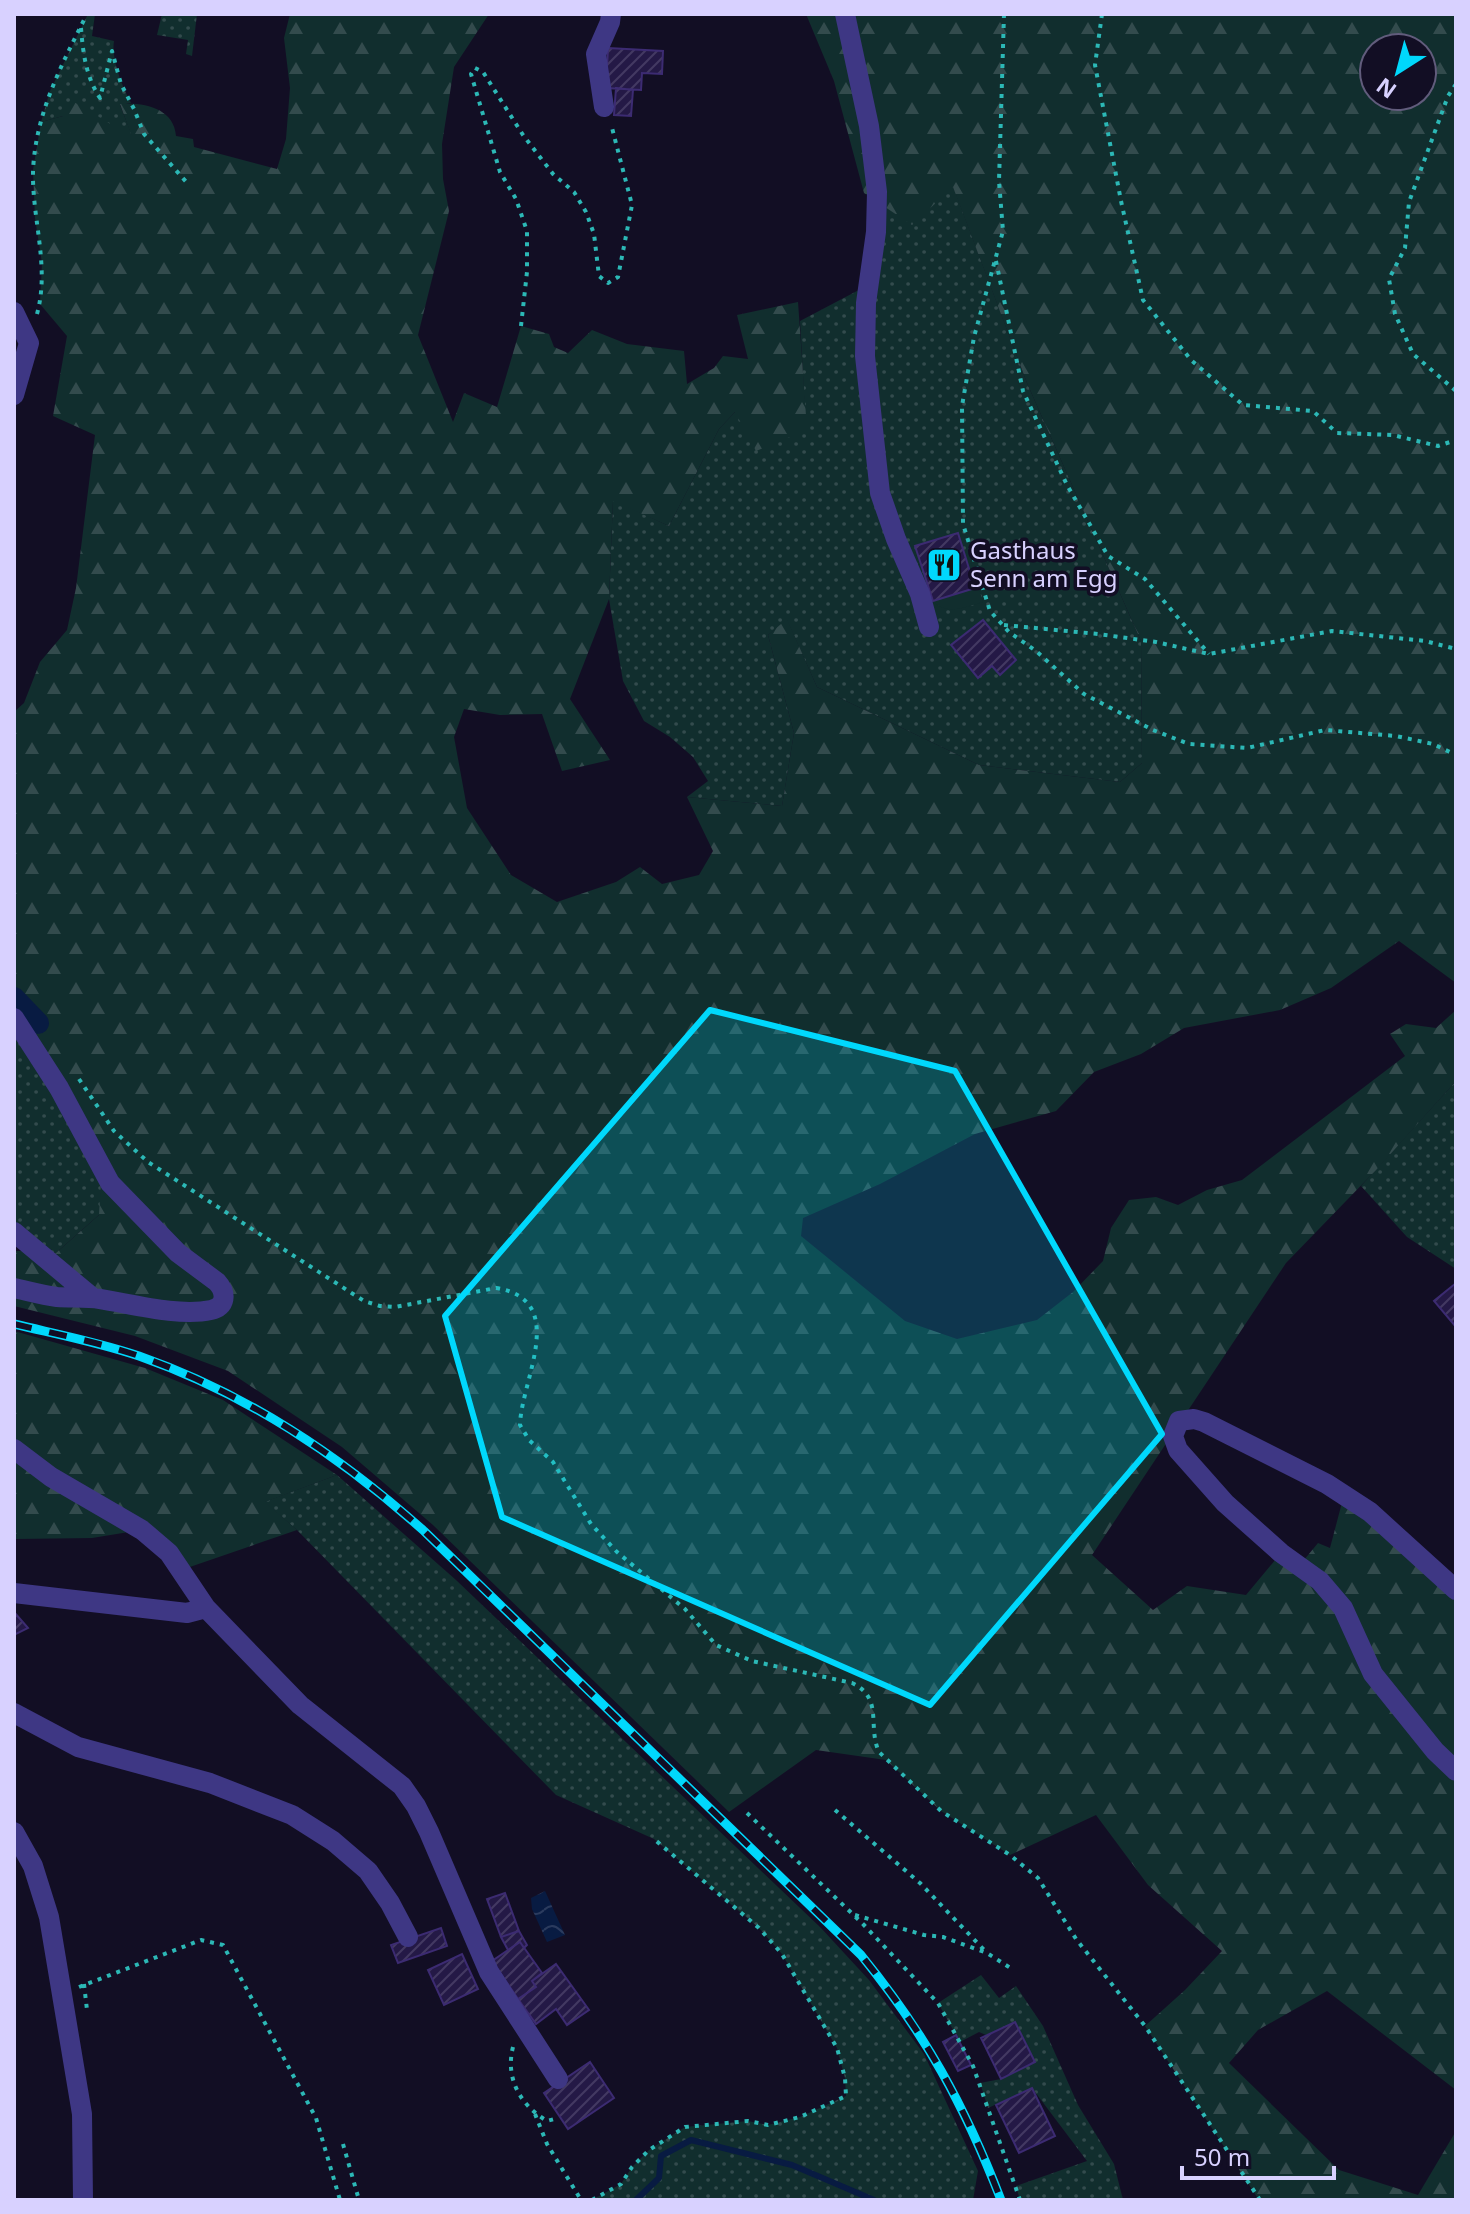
<svg xmlns="http://www.w3.org/2000/svg" width="1470" height="2214" font-family="'Noto Sans',sans-serif">
<style>
.grass{fill:url(#grass-dots)}
.forest{fill:url(#forest-firs);fill-rule:evenodd}
.green{fill:#112e2e}
.water{fill:url(#water-waves)}
.lines{fill:none;stroke-linecap:round;stroke-linejoin:round}
.stream{stroke:#081b42;stroke-width:6}
.canal{stroke:#081b42;stroke-width:22}
.building{fill:url(#building-hatch);stroke:#3c2b72;stroke-width:2}
.path{stroke:#2cb8b6;stroke-width:4;stroke-dasharray:4 6;stroke-linecap:butt}
.minor{stroke:#3e3784;stroke-width:20}
.rail-casing{stroke:#00d8fc;stroke-width:9}
.rail{stroke:#120e24;stroke-width:6;stroke-dasharray:18;stroke-linecap:butt}
.marked{fill:#00d8fc;fill-opacity:0.2;stroke:#00d8fc;stroke-width:6;stroke-linejoin:round}
.labels{text-anchor:middle;stroke-width:7;stroke-linejoin:round;paint-order:stroke}
.poi-label{font-size:24px;fill:#d8d1ff;stroke:#120e24;text-anchor:start}
</style>
<defs>
<pattern id="grass-dots" width="8" height="8" patternUnits="userSpaceOnUse" patternTransform="scale(2)"><rect width="8" height="8" fill="#112e2e"/><path d="M2 2h.1M6 6h.1" fill="none" stroke="#334b4d" stroke-width="1.8" stroke-linecap="round"/></pattern>
<pattern id="forest-firs" width="22" height="20" patternUnits="userSpaceOnUse" patternTransform="scale(2)"><rect width="22" height="20" fill="#112e2e"/><path d="M5 1l3.5 6h-7zM16 11l3.5 6h-7z" fill="#334b4d"/></pattern>
<pattern id="water-waves" width="16" height="10" patternUnits="userSpaceOnUse" patternTransform="scale(2)"><rect width="16" height="10" fill="#081b42"/><path d="M0 5q4-4 8 0t8 0" fill="none" stroke="#2b3b5e"/></pattern>
<pattern id="building-hatch" width="6" height="6" patternUnits="userSpaceOnUse" patternTransform="scale(2)"><rect width="6" height="6" fill="#241946"/><path d="M-1 1l2-2M0 6l6-6M5 7l2-2" fill="none" stroke="#433962"/></pattern>
</defs>
<rect width="100%" height="100%" fill="#120e24"/>
<!-- grass -->
<path class="grass" d="M88 14H95L92 36 114 41C111 59 122 86 131 103L120 105 133 138 63 116 41 122 50 91Z
M162 14H197L192 56 186 54 188 40 157 35Z
M953 186 1027 383 1141 641 1142 763 1120 782 979 765 817 687 787 620 768 635 794 733 782 806 687 797 708 781 693 757 670 737 644 721 623 681 609 599 613 500 669 526 719 429 736 411 806 430 800 321 874 282 880 204Z
M14 1020 102 1165 100 1214 48 1260 14 1232Z
M1456 1081V1269L1407 1237 1361 1186Z
M337 1475 456 1580 821 1928 869 1980 924 2054 978 2171 973 2200H592L621 2184 632 2167 649 2150 685 2127 748 2121 768 2125 800 2117 846 2096 845 2078 837 2048 782 1954 759 1928 654 1839 556 1795 297 1530 264 1502Z
M981 1975 999 1998 1016 1986 1043 2026 1078 2105 1114 2164 1123 2200H1020L1016 2186 1087 2161 1032 2088 988 2108 980 2083 1001 2079 1034 2062 1015 2022 986 2035 979 2032 960 2042 938 2003Z"/>
<!-- forest -->
<path class="forest" d="M290 14H489L454 67 442 144 443 179 449 211 418 335 453 422 464 393 497 407 521 326 549 334 554 347 568 353 592 330 627 344 684 351 687 384 714 368 723 356 748 359 737 315 798 302 807 430 756 451 735 412 719 429 669 526 613 501 609 599 570 699 610 760 562 771 542 714 500 715 464 709 454 737 467 808 511 875 557 902 616 882 640 867 662 884 699 875 713 851 687 797 782 806 794 733 768 635 787 619 817 687 979 765 1120 782 1142 763 1141 641 1027 383 953 187 912 225 864 193 834 81 806 14H1456V983L1399 941 1331 988 1280 1010 1184 1028 1141 1054 1094 1072 1056 1111 975 1134 880 1184 803 1218 801 1236 905 1321 957 1339 1037 1320 1073 1292 1103 1261 1111 1228 1129 1200 1156 1197 1178 1205 1207 1190 1242 1180 1405 1056 1390 1034 1406 1024 1436 1028 1456 1010V1081L1377 1169 1286 1263 1092 1555 1153 1610 1187 1586 1246 1595 1281 1553 1299 1566 1318 1543 1330 1548 1344 1495 1456 1590V2090L1327 1991 1258 2030 1229 2063 1339 2170 1418 2195 1456 2131V2200H1259L1145 2026 1185 1990 1222 1951 1148 1885 1096 1815 1010 1855 941 1811 886 1760 816 1750 729 1812 433 1525 342 1447 228 1371 135 1336 14 1306V1251H36L48 1260 99 1215 102 1165 14 1020V712L24 703 40 662 67 630 76 588 95 435 53 416 67 336 40 304 42 263 35 218 33 170 41 122 63 116 74 102 132 137 120 104C144 102 174 108 176 136L193 139 194 147 277 169 286 139 290 88 284 38ZM1374 48H1422V96H1374Z
M14 1331 145 1368 223 1400 337 1475 265 1502 297 1530 181 1570 141 1530 92 1538 14 1539Z"/>
<!-- green -->
<path class="green" d="M971 563 983 602C965 607 947 616 933 601L975 588 968 564Z"/>
<!-- water -->
<path class="water" d="M545 1891 565 1935 547 1942 532 1909 531 1898Z"/>
<g class="lines">
<!-- stream -->
<path class="stream" d="M636 2200 659 2178 661 2156 691 2140 792 2165 874 2200"/>
<!-- canal -->
<path class="canal" d="M14 998 38 1023"/>
</g>
<!-- building -->
<path class="building" d="M608 48 663 51 662 74 642 73 641 90 606 88Z
M616 88 633 90 631 116 614 115Z
M958 533 975 588 933 601 915 546Z
M983 620 1016 660 1000 675 992 666 978 678 951 645Z
M1456 1283V1327L1434 1301Z
M14 1612 28 1628 14 1635Z
M505 1893 519 1931 501 1937 487 1899Z
M441 1928 447 1946 398 1963 391 1945Z
M519 1931 527 1945 524 1948 520 1942 508 1950 501 1937Z
M520 1942 542 1973 532 1981 536 1987 518 1999 492 1961Z
M462 1954 478 1989 444 2005 428 1970Z
M556 1964 589 2010 567 2025 556 2009 536 2024 518 1999 536 1987 532 1981Z
M1015 2022 1035 2062 1001 2079 981 2038Z
M956 2035 971 2065 958 2071 943 2042Z
M590 2062 614 2098 568 2129 544 2093Z
M1032 2088 1055 2136 1019 2153 996 2105Z"/>
<g class="lines">
<!-- path -->
<path class="path" d="M1004 14 999 181 1003 231 974 337 962 406 963 524 990 611 1009 632 1036 651 1084 694 1153 730 1189 744 1247 748 1325 730 1396 736 1433 744 1456 755
M1102 14 1095 65 1121 201 1143 300 1191 360 1243 405 1313 411 1337 433 1393 435 1438 446 1456 440
M81 28C83 53 86 77 100 98L112 51 121 84 134 109 144 134 188 184
M1456 84 1448 96 1409 202 1405 248 1389 279 1395 314 1413 354 1456 391
M996 261 1023 391 1067 485 1108 556 1145 579 1209 654
M37 314C50 267 32 219 33 172 35 114 62 64 87 14
M521 326 527 272V231L516 199 500 172 471 74 475 68 483 72 523 135 553 174 574 192 586 212 594 234 599 276 608 283 618 277 632 205 611 124
M1004 625 1098 634 1156 642 1209 654 1332 631 1425 641 1456 649
M79 1079 114 1131 148 1162 364 1301 380 1306 395 1307 496 1288C570 1300 521 1380 520 1425L529 1440 553 1462 591 1524 617 1552 685 1609 716 1645 752 1661 852 1683C884 1698 867 1726 879 1752L941 1811 1010 1855 1038 1878 1076 1939 1145 2026 1260 2200
M835 1810 920 1883 987 1953
M747 1813 863 1924 938 2003 973 2066 1020 2200
M855 1915 924 1935 943 1937 987 1953 1012 1969
M84 1984 87 2010
M79 1987 201 1940 223 1945 316 2118 340 2200
M513 2047C505 2078 520 2105 547 2121L558 2118
M535 2114 547 2144 581 2200
M343 2144 359 2200
M592 2200 621 2184 632 2167 649 2150 685 2127 748 2121 768 2125 800 2117 846 2096 845 2078 837 2048 782 1954 759 1928 654 1839"/>
<!-- minor -->
<path class="minor" d="M845 14 869 126 877 192 876 232 866 303 865 356 880 493 896 539 920 594 929 627
M604 107 596 54 610 22 611 14
M14 312 29 343 14 395
M14 1018 59 1088 110 1183 178 1253 217 1282C227 1293 226 1307 211 1310 179 1317 132 1304 100 1299 86 1297 71 1298 57 1297 42 1295 28 1291 14 1288
M14 1232 93 1298
M14 1449 51 1477 142 1530 169 1553 206 1608 187 1613 14 1593
M1456 1590 1370 1512 1327 1484 1204 1422 1194 1419 1179 1421 1173 1436 1178 1450 1225 1503 1281 1553 1320 1581 1343 1608 1373 1674 1435 1751 1456 1771
M206 1608 300 1705 402 1786 416 1806 429 1832 489 1972 558 2079
M14 1713 78 1747 210 1783 292 1815 333 1841 368 1871 390 1903 408 1937
M14 1832 33 1866 49 1917 82 2114 83 2200"/>
<!-- rail casing -->
<g class="rail-casing">
<path id="rail" d="M14 1324C56 1334 98 1342 139 1356 247 1394 339 1455 424 1531L861 1955C926 2035 964 2104 1001 2200"/>
</g>
<!-- rail -->
<use href="#rail" class="rail"/>
</g>
<!-- marked area -->
<path class="marked" d="M710 1010 955 1071 1162 1434 930 1705 502 1517 445 1316Z"/>
<!-- icons -->
<defs>
<g id="restaurant-square" transform="scale(1.8)"><rect x="-9" y="-9" width="18" height="18" rx="4" fill="#00d8fc" stroke="#120e24"/><path d="M-5-6h1v4h1v-4h1v4h1v-4h1v5L-1.5 .5V6h-2V.5L-5-1ZM5-6V6H3V1.5H1.5Q1.5-4 5-6Z" fill="#111"/></g>
</defs>
<g fill-rule="evenodd">
<use href="#restaurant-square" x="944" y="565"/>
</g>
<g class="labels">
<!-- poi labels -->
<g class="poi-label">
<text x="970" y="559">Gasthaus<tspan x="970" dy="28">Senn am Egg</tspan></text>
</g>
</g>
<!-- border -->
<rect width="1470" height="2214" fill="none" stroke="#d8d1ff" stroke-width="32"/>
<!-- north arrow -->
<g transform="translate(1398 72) rotate(216)"><circle r="38" fill="#120e24" stroke="#615c7c" stroke-width="2"/>
<path d="M0-6L14 30L0 20L-14 30Z" fill="#00d8fc"/>
<text y="-12" font-size="22" font-weight="bold" text-anchor="middle" fill="#d8d1ff">N</text>
</g>
<!-- scale -->
<path d="M1182 2166v12h152v-12" fill="none" stroke="#d8d1ff" stroke-width="4"/>
<text x="1194" y="2166" font-size="24" fill="#d8d1ff" stroke="#120e24" stroke-width="6" paint-order="stroke">50 m</text>
</svg>
